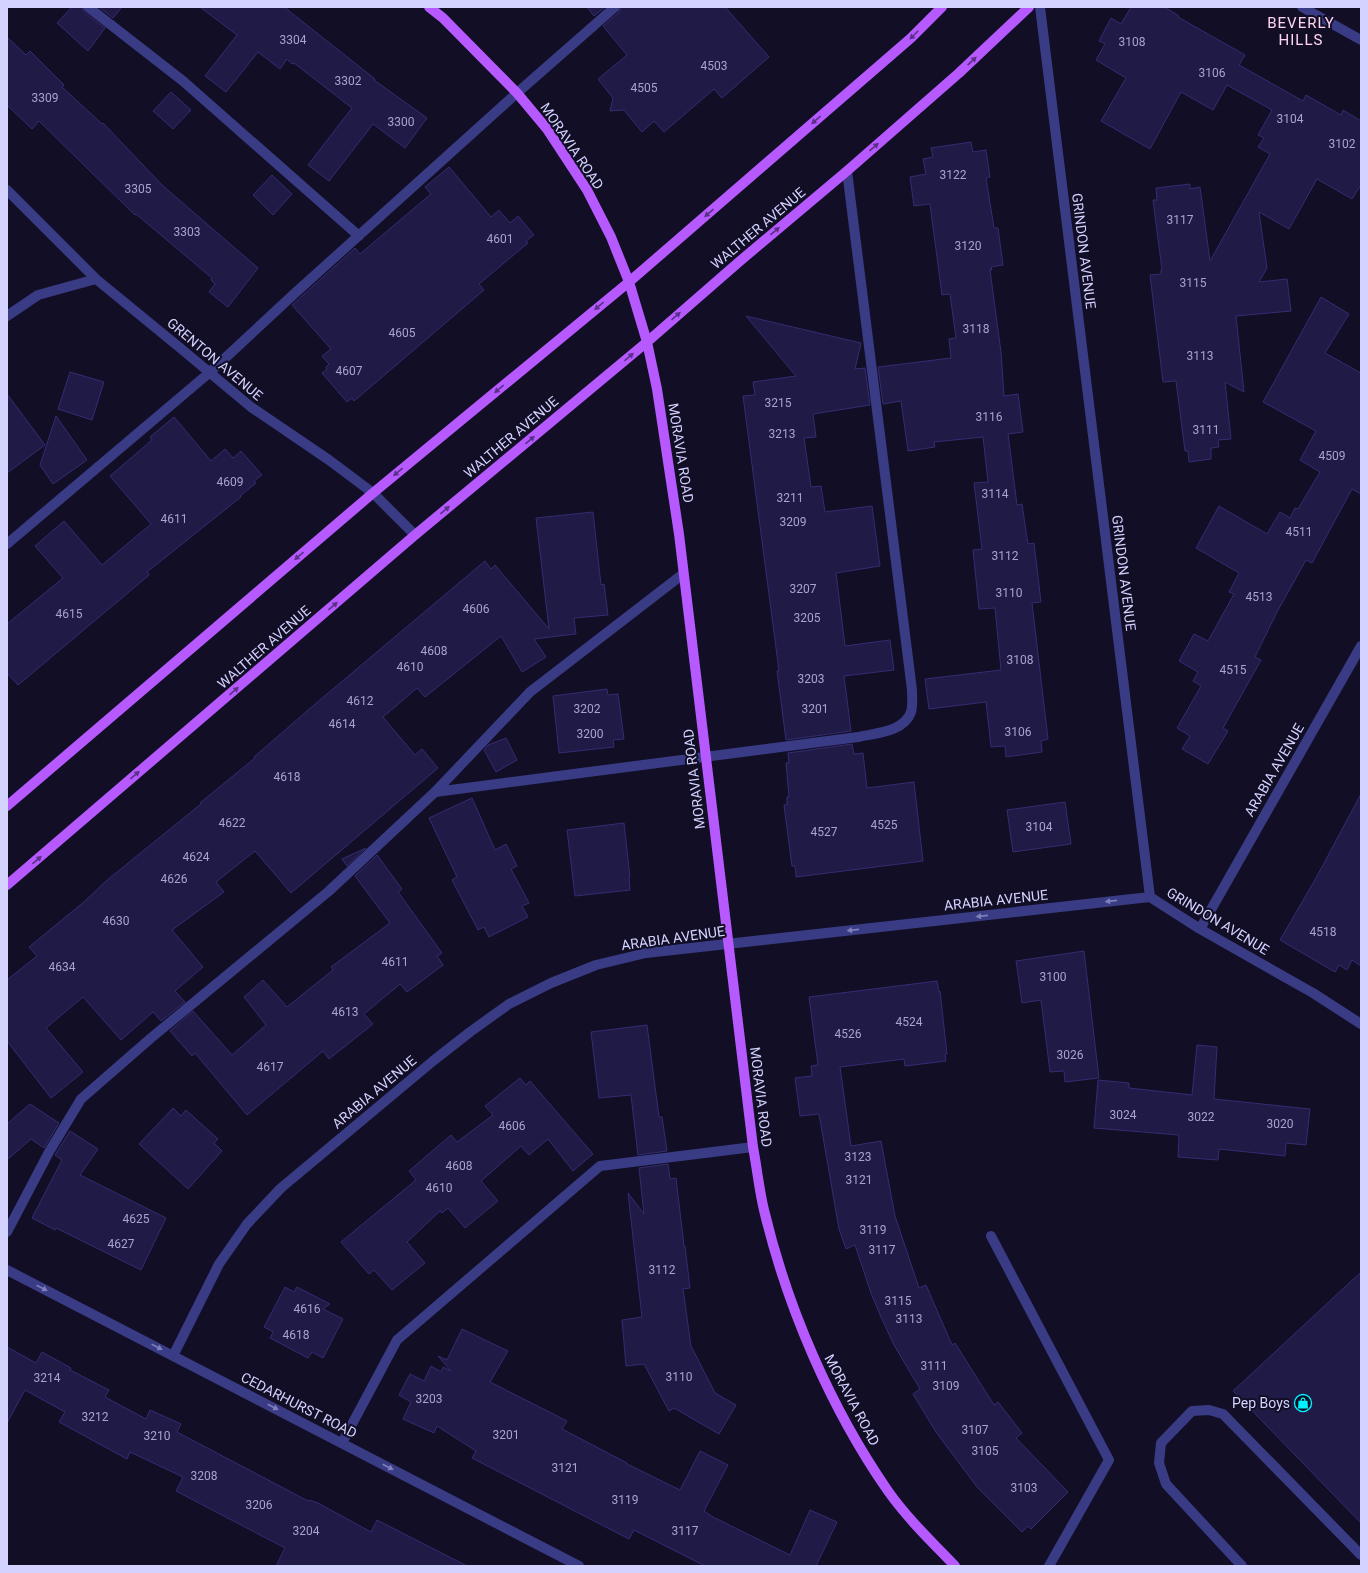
<svg xmlns="http://www.w3.org/2000/svg" width="1368" height="1573" font-family="Roboto,sans-serif">
<style>
.building{fill:#201a46;stroke:#352c72}
.lines{fill:none;stroke-linecap:round;stroke-linejoin:round}
.minor{stroke:#393b84;stroke-width:10}
.major{stroke:#b659ff;stroke-width:10}
.oneway{fill:#5b3087}
.oneway2{fill:#7f7fbb}
.labels{text-anchor:middle;stroke-width:4;stroke-linejoin:round;paint-order:stroke}
.number-label{font-size:12px;fill:#a7a4d1}
.street-label{font-size:14px;fill:#d4d2ff;stroke:#110e25}
.poi-label{font-size:14px;fill:#d4d2ff;stroke:#110e25;text-anchor:end}
.neighbourhood-label{font-size:15px;letter-spacing:1px;fill:#ffd4f2;stroke:#110e25}
</style>
<rect width="100%" height="100%" fill="#110e25"/>
<!-- building -->
<path class="building" d="M72 7H82L84 12 105 28 88 51 57 23Z
M99 7H122L113 18Z
M200 7H284L375 79 374 80 427 118 405 148 373 124 329 181 308 165 352 108 294 63 292 64 287 59 280 69 258 52 226 92 205 76 237 35Z
M587 7H605L594 16Z
M621 7H725L769 57 722 98 714 89 664 132 654 121 642 132 624 110 610 111 613 98 598 79 627 55 603 26 619 12Z
M1131 7H1164L1178 15V17L1245 55 1239 65 1303 101 1306 95 1341 115 1343 110 1361 121V185L1352 199 1317 179 1289 229 1259 212 1267 268 1259 282 1287 279 1291 311 1236 316 1244 392 1225 382 1231 439 1218 440 1219 447 1211 448V459L1189 462 1188 451H1185L1176 381 1163 382 1150 275 1161 274V270H1162L1153 200H1157L1156 188 1190 184V189L1200 187 1210 261 1270 154 1258 147 1264 138 1258 135 1272 110 1227 85 1213 110 1181 92 1150 149 1101 121 1126 78 1096 60 1105 44 1099 41 1111 18 1121 24Z
M7 37 26 55 30 51 64 85 62 87 102 124 103 123 163 186 258 268 228 307 209 292 215 284 211 280 212 278 136 214 135 215 39 121 32 129 7 105Z
M171 92 191 110 173 129 153 111Z
M971 142 973 152 986 150 990 177 986 178 994 228H998L1003 265 991 267 992 270H990L1001 352 1004 396 1018 394 1023 432 1008 434 1017 505 1022 504 1028 544 1034 543 1041 602 1032 603 1048 739 1041 741 1042 752 1006 757 1005 746 991 747 986 702 929 709 925 679 1001 670 995 608 979 609 973 550 982 549 974 483 988 482 983 437 934 442 935 447 908 451 901 401 883 404 878 367 951 358 949 339 956 338 950 294 942 295 930 204 914 206 910 177 926 174 923 159 933 157 931 148Z
M449 167 491 217 499 210 510 223 518 216 534 235 526 241 528 243 479 284 484 290 354 401 352 398 347 402 322 373 327 369 326 367 329 364 322 356 331 349 292 305 355 248 360 254 431 194 425 187Z
M272 175 292 194 273 215 253 195Z
M1321 297 1349 314 1325 353 1361 373V494L1352 489 1312 563 1306 560 1277 612 1255 657 1261 660 1223 728 1228 731 1208 764 1182 749 1190 736 1177 728 1201 686 1193 681 1198 672 1179 661 1194 634 1208 641 1234 594 1229 592 1239 573 1196 548 1219 506 1267 534 1280 512 1290 518 1295 508 1298 509 1320 472 1300 460 1316 431 1263 402Z
M746 316 861 343 855 369 865 368 870 405 813 414 816 437 804 438 811 487 821 486 825 512 872 506 880 566 836 573 845 646 890 640 894 670 844 676 851 731 786 740 777 671H779L743 396 755 395 753 382 796 376Z
M70 372 104 382 92 420 58 409Z
M7 394 45 445 7 473Z
M56 416 87 460 53 484 40 465Z
M174 417 211 461 225 449 233 458 241 451 262 475 254 481 256 483 240 496 241 497 147 572 149 574 148 576 18 685 7 673V624L63 578 35 546 64 521 102 565 151 524 110 476 152 440 150 437Z
M593 512 601 585 604 584 608 615 574 618 576 634 534 639 546 657 522 672 501 636 425 697 417 688 383 717 415 755 422 749 438 768 291 893 255 851 216 882 224 892 172 930 203 967 175 991 185 1002 161 1021 153 1012 121 1040 83 997 46 1028 83 1072 51 1098 7 1041V980L37 956 29 947 85 901 106 881 201 804 200 803 255 758 254 757 314 705 485 561 491 569 495 565 549 629 536 518Z
M607 689 608 695 618 694 624 739 613 740 614 747 559 753 553 696Z
M506 738 517 760 496 772 484 750 488 745Z
M852 744 854 754 863 753 867 788 914 782 923 861 796 877 795 866H792L784 805H787V797H789L786 763H789L788 753Z
M1361 794V966L1352 960 1347 970 1339 965 1335 972 1280 940 1316 878Z
M472 798 495 850 506 844 517 866 511 869 529 903 522 906 528 917 489 937 484 927 478 930 452 880 457 877 429 818Z
M1065 802 1071 844 1013 852 1007 810Z
M624 823 630 877H629L630 890 575 896 567 830Z
M366 848 347 866 342 859Z
M377 855 402 889 398 892 442 953 437 956 443 965 407 992 400 984 364 1014 373 1024 329 1059 323 1051 247 1115 195 1053 192 1056 170 1031 193 1011 232 1055 266 1025 244 997 263 980 287 1007 333 970 331 967 390 923 355 876Z
M1084 951 1099 1078 1065 1082 1064 1071 1050 1072 1041 1000 1022 1003 1016 961Z
M937 981 939 992 940 991 947 1054H945L946 1061 905 1066 904 1059 840 1067 851 1146 881 1141 895 1216 919 1288 926 1285 952 1345 955 1343 994 1405 998 1402 1022 1433 1016 1438 1068 1492 1031 1529 1028 1526 1022 1532 977 1487 936 1432 913 1394 920 1389 894 1345 881 1317 871 1293 855 1245 846 1249 839 1229 819 1114 800 1116 795 1078 812 1076 811 1066 818 1065 809 997Z
M647 1025 659 1117H662L667 1151 638 1155 631 1095 599 1098 591 1032Z
M1197 1045 1217 1047 1214 1099 1310 1109 1306 1145 1286 1143 1285 1156 1219 1149 1218 1160 1178 1157 1179 1135 1094 1128 1098 1080 1129 1083V1088L1192 1095Z
M520 1078 526 1085 530 1081 593 1154 573 1171 548 1139 529 1155 521 1146 481 1181 498 1201 465 1228 448 1208 442 1213 440 1211 407 1242 425 1263 392 1290 374 1270 369 1274 341 1242 416 1180 409 1171 451 1135 457 1142 493 1115 485 1106Z
M30 1104 59 1123 44 1148 31 1139 7 1160V1124Z
M173 1108 181 1116 186 1110 218 1139 214 1143 222 1151 188 1189 139 1144Z
M70 1131 98 1149 80 1175 166 1218 141 1270 56 1228 55 1230 32 1218 62 1160 55 1155Z
M668 1164 670 1179 676 1178 684 1246H685L690 1288 683 1289 691 1346 715 1393 736 1405 719 1434 674 1408 669 1411 644 1364 626 1366 622 1320 642 1317 628 1193 644 1214 639 1168Z
M1361 1272V1523L1233 1391Z
M285 1287 294 1292 297 1287 330 1304 323 1309 343 1319 323 1358 312 1352 308 1358 270 1338 273 1332 264 1327Z
M462 1329 508 1351 490 1382 567 1421 562 1429 627 1463V1464L680 1490 700 1451 728 1465 704 1511 713 1517 790 1555 810 1510 837 1522 816 1566H705L634 1530 629 1539 472 1458 476 1451 437 1426 434 1433 403 1419 411 1402 399 1395 410 1374 424 1381 431 1366 441 1372 443 1367 451 1371 438 1356 447 1360Z
M7 1347 36 1363 42 1352 71 1368 70 1370 109 1390 105 1397 146 1419 150 1410 181 1424 177 1432 308 1501 309 1500 318 1503 371 1532 377 1520 467 1566H276L285 1548 176 1491 183 1477 130 1452 127 1459 59 1422 65 1412 25 1390 7 1423Z"/>
<g class="lines">
<!-- minor -->
<path class="minor" d="M88 7 183 81 359 236
M1040 7 1150 897
M1302 7 1361 40
M7 190 96 279 179 347 251 407 329 460 373 493 415 535
M7 316 38 295 96 279
M7 544 209 373 294 294 517 93 615 7
M435 792 858 737C876 733 904 732 911 712 913 706 912 697 912 690L847 171
M1150 897 1200 929 1313 993 1361 1024
M1200 929 1361 646
M7 1232 49 1152 81 1099 151 1038 329 891 435 792 530 692 683 574
M991 1236 1109 1460 1049 1566
M7 1270 579 1566
M173 1356 219 1264 247 1224 281 1188 433 1061 470 1032 509 1004 551 983 596 965 646 953 1150 897
M342 1443 397 1340 600 1166 753 1147
M1242 1566 1166 1484 1159 1463 1161 1443 1192 1411 1209 1410 1223 1414 1361 1555"/>
<!-- major -->
<path class="major" d="M429 7 443 18 517 93 547 129 587 190 611 237 629 282 647 342 657 389 679 534 753 1147C757 1168 759 1189 764 1210 787 1307 831 1409 888 1491 907 1518 932 1542 955 1566
M7 806 373 493 629 282 911 38 942 7
M7 885 415 535 647 342 740 261 847 171 959 73 1029 7"/>
</g>
<!-- one-way arrows -->
<defs><path id="oneway-solid" d="M-6-.8H1V-3.2L6.5 0L1 3.2V.8H-6Z"/></defs>
<g class="oneway">
<use href="#oneway-solid" transform="translate(914 35) rotate(135)"/>
<use href="#oneway-solid" transform="translate(972 61) rotate(-43)"/>
<use href="#oneway-solid" transform="translate(816 120) rotate(139)"/>
<use href="#oneway-solid" transform="translate(874 147) rotate(-41)"/>
<use href="#oneway-solid" transform="translate(709 213) rotate(139)"/>
<use href="#oneway-solid" transform="translate(775 231) rotate(-40)"/>
<use href="#oneway-solid" transform="translate(599 306) rotate(140)"/>
<use href="#oneway-solid" transform="translate(676 316) rotate(-41)"/>
<use href="#oneway-solid" transform="translate(629 357) rotate(-40)"/>
<use href="#oneway-solid" transform="translate(499 389) rotate(140)"/>
<use href="#oneway-solid" transform="translate(530 440) rotate(-40)"/>
<use href="#oneway-solid" transform="translate(398 472) rotate(140)"/>
<use href="#oneway-solid" transform="translate(445 510) rotate(-40)"/>
<use href="#oneway-solid" transform="translate(299 556) rotate(140)"/>
<use href="#oneway-solid" transform="translate(333 606) rotate(-41)"/>
<use href="#oneway-solid" transform="translate(234 691) rotate(-41)"/>
<use href="#oneway-solid" transform="translate(135 775) rotate(-41)"/>
<use href="#oneway-solid" transform="translate(37 860) rotate(-41)"/>
</g>
<g class="oneway2">
<use href="#oneway-solid" transform="translate(1111 901) rotate(174)"/>
<use href="#oneway-solid" transform="translate(982 916) rotate(174)"/>
<use href="#oneway-solid" transform="translate(853 930) rotate(174)"/>
<use href="#oneway-solid" transform="translate(42 1288) rotate(27)"/>
<use href="#oneway-solid" transform="translate(157 1347) rotate(27)"/>
<use href="#oneway-solid" transform="translate(273 1407) rotate(27)"/>
<use href="#oneway-solid" transform="translate(388 1467) rotate(27)"/>
</g>
<!-- icons -->
<defs>
<g id="shop-ring" transform="scale(0.9)"><circle r="9.5" fill="#110e25" stroke="#00f3fd" stroke-width="1.5"/><path d="M-5-2.5h2.3a2.7 3.5 0 0 1 5.4 0H5L5.5 6h-11ZM-1.5-2.5h3a1.5 2.3 0 0 0-3 0Z" fill="#00f3fd"/></g>
</defs>
<g fill-rule="evenodd">
<use href="#shop-ring" x="1303" y="1403"/>
</g>
<g class="labels">
<!-- number labels -->
<g class="number-label">
<text x="293" y="44">3304</text>
<text x="1132" y="46">3108</text>
<text x="714" y="70">4503</text>
<text x="1212" y="77">3106</text>
<text x="348" y="85">3302</text>
<text x="644" y="92">4505</text>
<text x="45" y="102">3309</text>
<text x="1290" y="123">3104</text>
<text x="401" y="126">3300</text>
<text x="1342" y="148">3102</text>
<text x="953" y="179">3122</text>
<text x="138" y="193">3305</text>
<text x="1180" y="224">3117</text>
<text x="187" y="236">3303</text>
<text x="500" y="243">4601</text>
<text x="968" y="250">3120</text>
<text x="1193" y="287">3115</text>
<text x="976" y="333">3118</text>
<text x="402" y="337">4605</text>
<text x="1200" y="360">3113</text>
<text x="349" y="375">4607</text>
<text x="778" y="407">3215</text>
<text x="989" y="421">3116</text>
<text x="1206" y="434">3111</text>
<text x="782" y="438">3213</text>
<text x="1332" y="460">4509</text>
<text x="230" y="486">4609</text>
<text x="995" y="498">3114</text>
<text x="790" y="502">3211</text>
<text x="174" y="523">4611</text>
<text x="793" y="526">3209</text>
<text x="1299" y="536">4511</text>
<text x="1005" y="560">3112</text>
<text x="803" y="593">3207</text>
<text x="1009" y="597">3110</text>
<text x="1259" y="601">4513</text>
<text x="476" y="613">4606</text>
<text x="69" y="618">4615</text>
<text x="807" y="622">3205</text>
<text x="434" y="655">4608</text>
<text x="1020" y="664">3108</text>
<text x="410" y="671">4610</text>
<text x="1233" y="674">4515</text>
<text x="811" y="683">3203</text>
<text x="360" y="705">4612</text>
<text x="587" y="713">3202</text>
<text x="815" y="713">3201</text>
<text x="342" y="728">4614</text>
<text x="1018" y="736">3106</text>
<text x="590" y="738">3200</text>
<text x="287" y="781">4618</text>
<text x="232" y="827">4622</text>
<text x="884" y="829">4525</text>
<text x="1039" y="831">3104</text>
<text x="824" y="836">4527</text>
<text x="196" y="861">4624</text>
<text x="174" y="883">4626</text>
<text x="116" y="925">4630</text>
<text x="1323" y="936">4518</text>
<text x="395" y="966">4611</text>
<text x="62" y="971">4634</text>
<text x="1053" y="981">3100</text>
<text x="345" y="1016">4613</text>
<text x="909" y="1026">4524</text>
<text x="848" y="1038">4526</text>
<text x="1070" y="1059">3026</text>
<text x="270" y="1071">4617</text>
<text x="1123" y="1119">3024</text>
<text x="1201" y="1121">3022</text>
<text x="1280" y="1128">3020</text>
<text x="512" y="1130">4606</text>
<text x="858" y="1161">3123</text>
<text x="459" y="1170">4608</text>
<text x="859" y="1184">3121</text>
<text x="439" y="1192">4610</text>
<text x="136" y="1223">4625</text>
<text x="873" y="1234">3119</text>
<text x="121" y="1248">4627</text>
<text x="882" y="1254">3117</text>
<text x="662" y="1274">3112</text>
<text x="898" y="1305">3115</text>
<text x="307" y="1313">4616</text>
<text x="909" y="1323">3113</text>
<text x="296" y="1339">4618</text>
<text x="934" y="1370">3111</text>
<text x="679" y="1381">3110</text>
<text x="47" y="1382">3214</text>
<text x="946" y="1390">3109</text>
<text x="429" y="1403">3203</text>
<text x="95" y="1421">3212</text>
<text x="975" y="1434">3107</text>
<text x="506" y="1439">3201</text>
<text x="157" y="1440">3210</text>
<text x="985" y="1455">3105</text>
<text x="565" y="1472">3121</text>
<text x="204" y="1480">3208</text>
<text x="1024" y="1492">3103</text>
<text x="625" y="1504">3119</text>
<text x="259" y="1509">3206</text>
<text x="306" y="1535">3204</text>
<text x="685" y="1535">3117</text>
</g>
<!-- street labels -->
<g class="street-label">
<text transform="translate(572 146) rotate(56)" y="5">MORAVIA ROAD</text>
<text transform="translate(758 228) rotate(-40)" y="5">WALTHER AVENUE</text>
<text transform="translate(1084 251) rotate(83)" y="5">GRINDON AVENUE</text>
<text transform="translate(215 359) rotate(40)" y="5">GRENTON AVENUE</text>
<text transform="translate(511 437) rotate(-40)" y="5">WALTHER AVENUE</text>
<text transform="translate(681 453) rotate(81)" y="5">MORAVIA ROAD</text>
<text transform="translate(1124 573) rotate(83)" y="5">GRINDON AVENUE</text>
<text transform="translate(264 647) rotate(-41)" y="5">WALTHER AVENUE</text>
<text transform="translate(1274 770) rotate(-60)" y="5">ARABIA AVENUE</text>
<text transform="translate(694 779) rotate(-97)" y="5">MORAVIA ROAD</text>
<text transform="translate(996 900) rotate(-6)" y="5">ARABIA AVENUE</text>
<text transform="translate(1218 921) rotate(31)" y="5">GRINDON AVENUE</text>
<text transform="translate(673 938) rotate(-8)" y="5">ARABIA AVENUE</text>
<text transform="translate(374 1092) rotate(-40)" y="5">ARABIA AVENUE</text>
<text transform="translate(761 1097) rotate(83)" y="5">MORAVIA ROAD</text>
<text transform="translate(852 1400) rotate(62)" y="5">MORAVIA ROAD</text>
<text transform="translate(299 1405) rotate(27)" y="5">CEDARHURST ROAD</text>
</g>
<!-- poi labels -->
<g class="poi-label">
<text x="1290" y="1408">Pep Boys</text>
</g>
<!-- neighbourhood labels -->
<g class="neighbourhood-label">
<text x="1301" y="28">BEVERLY<tspan x="1301" dy="17">HILLS</tspan></text>
</g>
</g>
<!-- border -->
<rect width="1368" height="1573" fill="none" stroke="#d4d2ff" stroke-width="16"/>
</svg>
